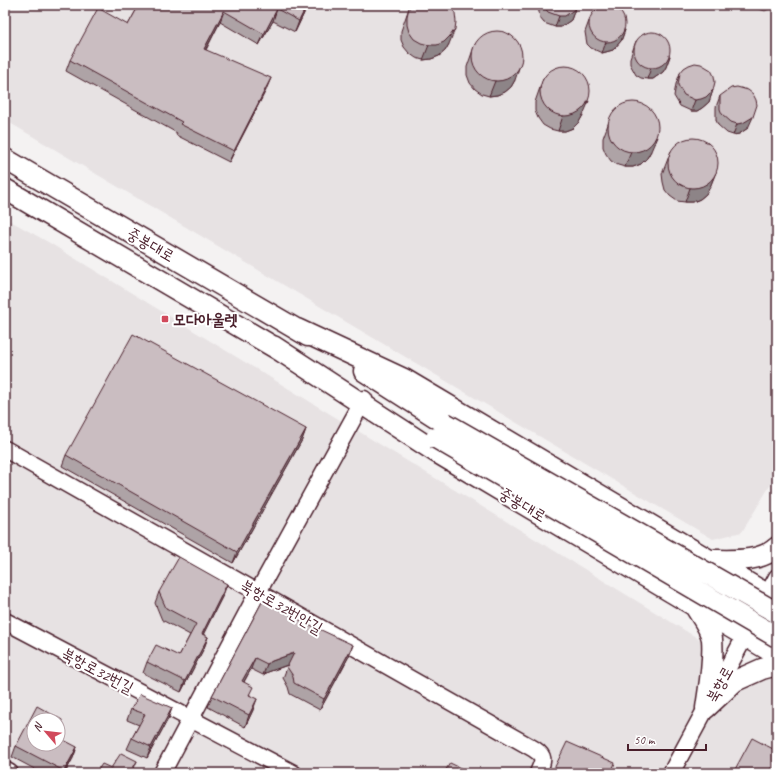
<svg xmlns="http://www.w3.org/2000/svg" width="782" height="778" font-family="Caveat,'Poor Story',sans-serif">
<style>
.built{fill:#e7e2e3;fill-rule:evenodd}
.water{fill:#baa9ae;stroke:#8d727a}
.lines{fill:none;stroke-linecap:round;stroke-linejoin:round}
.minor-casing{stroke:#4a1f2b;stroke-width:19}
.major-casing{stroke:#4a1f2b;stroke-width:23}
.minor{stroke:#fff;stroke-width:16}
.major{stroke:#fff;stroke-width:20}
.major-bridge-casing{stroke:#4a1f2b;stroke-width:23;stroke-linecap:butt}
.major-bridge{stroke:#fff;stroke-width:20}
.wall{fill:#aea3a6;stroke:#4a1f2b}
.shaded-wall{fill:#8d8487;stroke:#4a1f2b}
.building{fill:#cabdc1;stroke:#4a1f2b}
.poi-dot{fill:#d1495b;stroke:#fff;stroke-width:1.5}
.labels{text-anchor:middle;stroke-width:4;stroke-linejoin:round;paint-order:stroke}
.street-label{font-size:16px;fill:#4a1f2b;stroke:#fff}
.poi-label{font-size:16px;font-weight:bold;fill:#4a1f2b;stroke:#fff;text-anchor:start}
</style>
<rect width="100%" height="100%" fill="#f4f2f2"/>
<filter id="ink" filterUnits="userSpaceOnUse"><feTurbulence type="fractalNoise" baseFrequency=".025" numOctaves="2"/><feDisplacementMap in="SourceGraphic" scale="8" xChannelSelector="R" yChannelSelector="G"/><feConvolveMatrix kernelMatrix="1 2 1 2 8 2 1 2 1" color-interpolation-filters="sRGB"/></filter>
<g filter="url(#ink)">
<!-- built -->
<path class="built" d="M5 5H777V474L742 532 713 539 5 120Z
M5 218 48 242 758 675 777 642V773H5ZM34 720H58V744H34Z"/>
<!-- water -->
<path class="water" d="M747 5H777L765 11Z"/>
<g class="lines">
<!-- minor casing -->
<g class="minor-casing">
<path id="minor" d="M5 449 534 749C546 757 543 761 538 773
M762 605 777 577
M5 621 293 773
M5 770 10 773
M162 773 258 592 364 399
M671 773 750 627"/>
</g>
<!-- major casing -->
<g class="major-casing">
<path id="major" d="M5 159 308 336
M5 189 284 353
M297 329 404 379 777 600
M273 346 436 452 777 655
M364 371 445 423
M710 560C731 560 760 563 777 547
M696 608C702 618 710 628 712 639 714 662 709 686 706 708
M706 708 735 681 762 669 777 665"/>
</g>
<!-- minor -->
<use href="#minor" class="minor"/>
<!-- major -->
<use href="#major" class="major"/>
<!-- major-bridge casing -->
<g class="major-bridge-casing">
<path id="major-bridge" d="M445 423 777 613
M436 438 777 637"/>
</g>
<!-- major-bridge -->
<use href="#major-bridge" class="major-bridge"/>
</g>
<!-- wall -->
<path class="wall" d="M139 5H308L295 32 273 21 259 45 220 22 206 50 266 90 229 162 176 135 177 133 66 71 70 60 128 25Z
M539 5H576L571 20 561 27H555L544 23 540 18 538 6Z
M409 8 449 44 445 51 439 56 431 59 423 60 416 58 409 53 404 47 401 40V31Z
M589 21 625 30 621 41 613 50 602 53 591 48 587 44 585 32Z
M636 41 670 56 666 67 663 72 653 79H647L641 78 636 75 630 64V58Z
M475 44 515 80 511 87 505 92 497 95 489 96 482 94 475 89 470 83 467 75V67Z
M680 73 713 90 709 102 702 108 697 111H691L680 106 674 96 676 84Z
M543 79 583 115 579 122 573 128 565 131H558L550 129 543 125 538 118 535 111V102Z
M720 96 748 128 739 134 733 135 727 133 718 125 716 120V107Z
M611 116 651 151 647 158 641 164 633 167H625L618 165 611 161 606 154 603 147V138Z
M671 151 716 172 710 187 706 194 700 199 693 202H685L677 201 670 196 665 190 663 182 662 174Z
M306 429 302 440 233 563 62 466 66 455Z
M227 584 223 595 203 634 208 637 204 648 181 692 143 673 147 662 179 656 190 635 162 620 155 603 159 592Z
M262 602 349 656 320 710 290 694 288 687 283 678 288 665 268 672 263 675 251 669 244 682 250 695 253 710 245 727 208 707 212 696Z
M172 708 168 719 147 758 127 749 132 738 139 725 127 720 131 709Z
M34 744 77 747 73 758 65 773H42L12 757 16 746Z"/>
<!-- shaded-wall -->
<path class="shaded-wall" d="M307 5H308L295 32 299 21Z
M277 9 273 21 259 45 264 34Z
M575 9 571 20 561 27H555L559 16Z
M224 11 220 22 200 60 204 49Z
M455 29 449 44 445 51 439 56 431 59 423 60 429 45Z
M625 30 621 41 613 50 602 53 606 42Z
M670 56 666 67 663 72 653 79H647L651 68Z
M520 65 515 80 511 87 505 92 497 95 489 96 495 81Z
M271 78 266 90 229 162 234 151Z
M713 90 709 102 702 108 697 111H691L695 100Z
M589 101 583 115 579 122 573 128 565 131H558L563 116Z
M753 117 748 128 739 134 733 135 737 124Z
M657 137 651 151 647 158 641 164 633 167H625L631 152Z
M716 172 710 187 706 194 700 199 693 202H685L690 188Z
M306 429 302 440 233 563 237 552Z
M227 584 223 595 198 645 202 634Z
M208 637 204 648 181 692 185 681Z
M353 645 349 656 320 710 324 699Z
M294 653 290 664 268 672 263 675 267 664 272 661Z
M255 658 251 669 238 692 242 681Z
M257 699 253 710 245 727 249 715Z
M172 708 168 719 147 758 151 747Z
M62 720 58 732V728Z
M77 747 73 758 65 773H64Z
M137 761 132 773H130Z"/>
<!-- building -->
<path class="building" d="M139 5H307L299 21 277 9 264 34 224 11 204 49 271 78 234 151 180 124 182 122 70 60 98 8 128 25Z
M412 5H451L455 13 456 22 455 29 450 36 444 42 437 45H429L421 43 414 39 409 32 407 25V16L409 8Z
M544 5H576L575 9 565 16H559L548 12 544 7Z
M589 24a18 18 0 1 1 36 0a18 18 0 1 1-36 0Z
M472 56a25 25 0 1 1 50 0a25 25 0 1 1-50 0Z
M634 50a18 18 0 1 1 36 0a18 18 0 1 1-36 0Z
M695 63 701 64 711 70 714 76 715 82 713 90 706 97 701 99 695 100 684 95 678 85 680 73 684 68 689 65Z
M540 91a25 25 0 1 1 50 0a25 25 0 1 1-50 0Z
M737 87 748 90 753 94 756 100 757 105 753 117 743 123 737 124 731 122 722 114 720 109V96L731 88Z
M608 127a25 25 0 1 1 50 0a25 25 0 1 1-50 0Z
M668 163a25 25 0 1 1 50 0a25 25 0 1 1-50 0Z
M133 334 306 429 237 552 66 455Z
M179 557 227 584 202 634 208 637 185 681 147 662 156 645 179 656 196 624 166 608 159 592Z
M264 601 302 621 353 645 324 699 294 683 293 676 287 667 294 653 272 661 267 664 255 658 242 681 253 687 249 695 257 699 249 715 212 696 262 602Z
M140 694 172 708 151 747 132 738 145 714 131 709Z
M37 706 62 720 58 728V720H34V744H58V737L77 747 64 771 16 746Z
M752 738 777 751V773H733Z
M567 742 615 763 611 773H552Z
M121 753 137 761 130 773H96L102 764 111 768Z
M450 763 471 773H444Z"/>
</g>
<!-- markers -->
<rect class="poi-dot" x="161" y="315" width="8" height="8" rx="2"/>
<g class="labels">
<!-- street labels -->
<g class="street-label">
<text transform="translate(151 244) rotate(30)" y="6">중봉대로</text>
<text transform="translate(523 504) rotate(31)" y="6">중봉대로</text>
<text transform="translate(282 606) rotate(30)" y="6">북항로32번안길</text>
<text transform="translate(98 670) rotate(28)" y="6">북항로32번길</text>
<text transform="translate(719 684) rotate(-61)" y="6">북항로</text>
</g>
<!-- poi labels -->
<g class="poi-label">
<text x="173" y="325">모다아울렛</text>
</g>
</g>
<!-- margin -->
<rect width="782" height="778" fill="none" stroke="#fff" stroke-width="20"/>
<rect x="10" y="10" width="762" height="758" fill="none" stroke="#4a1f2b" stroke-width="1.5" filter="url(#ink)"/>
<!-- north arrow -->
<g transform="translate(46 732) rotate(298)"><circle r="19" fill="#ffffff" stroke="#b7a5aa"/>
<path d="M0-3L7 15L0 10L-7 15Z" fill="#d1495b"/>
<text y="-6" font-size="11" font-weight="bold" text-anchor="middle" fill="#4a1f2b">N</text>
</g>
<!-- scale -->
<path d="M628 744v6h78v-6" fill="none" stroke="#4a1f2b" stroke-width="2"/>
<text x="634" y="744" font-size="12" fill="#4a1f2b" stroke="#ffffff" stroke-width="3" paint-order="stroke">50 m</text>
</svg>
